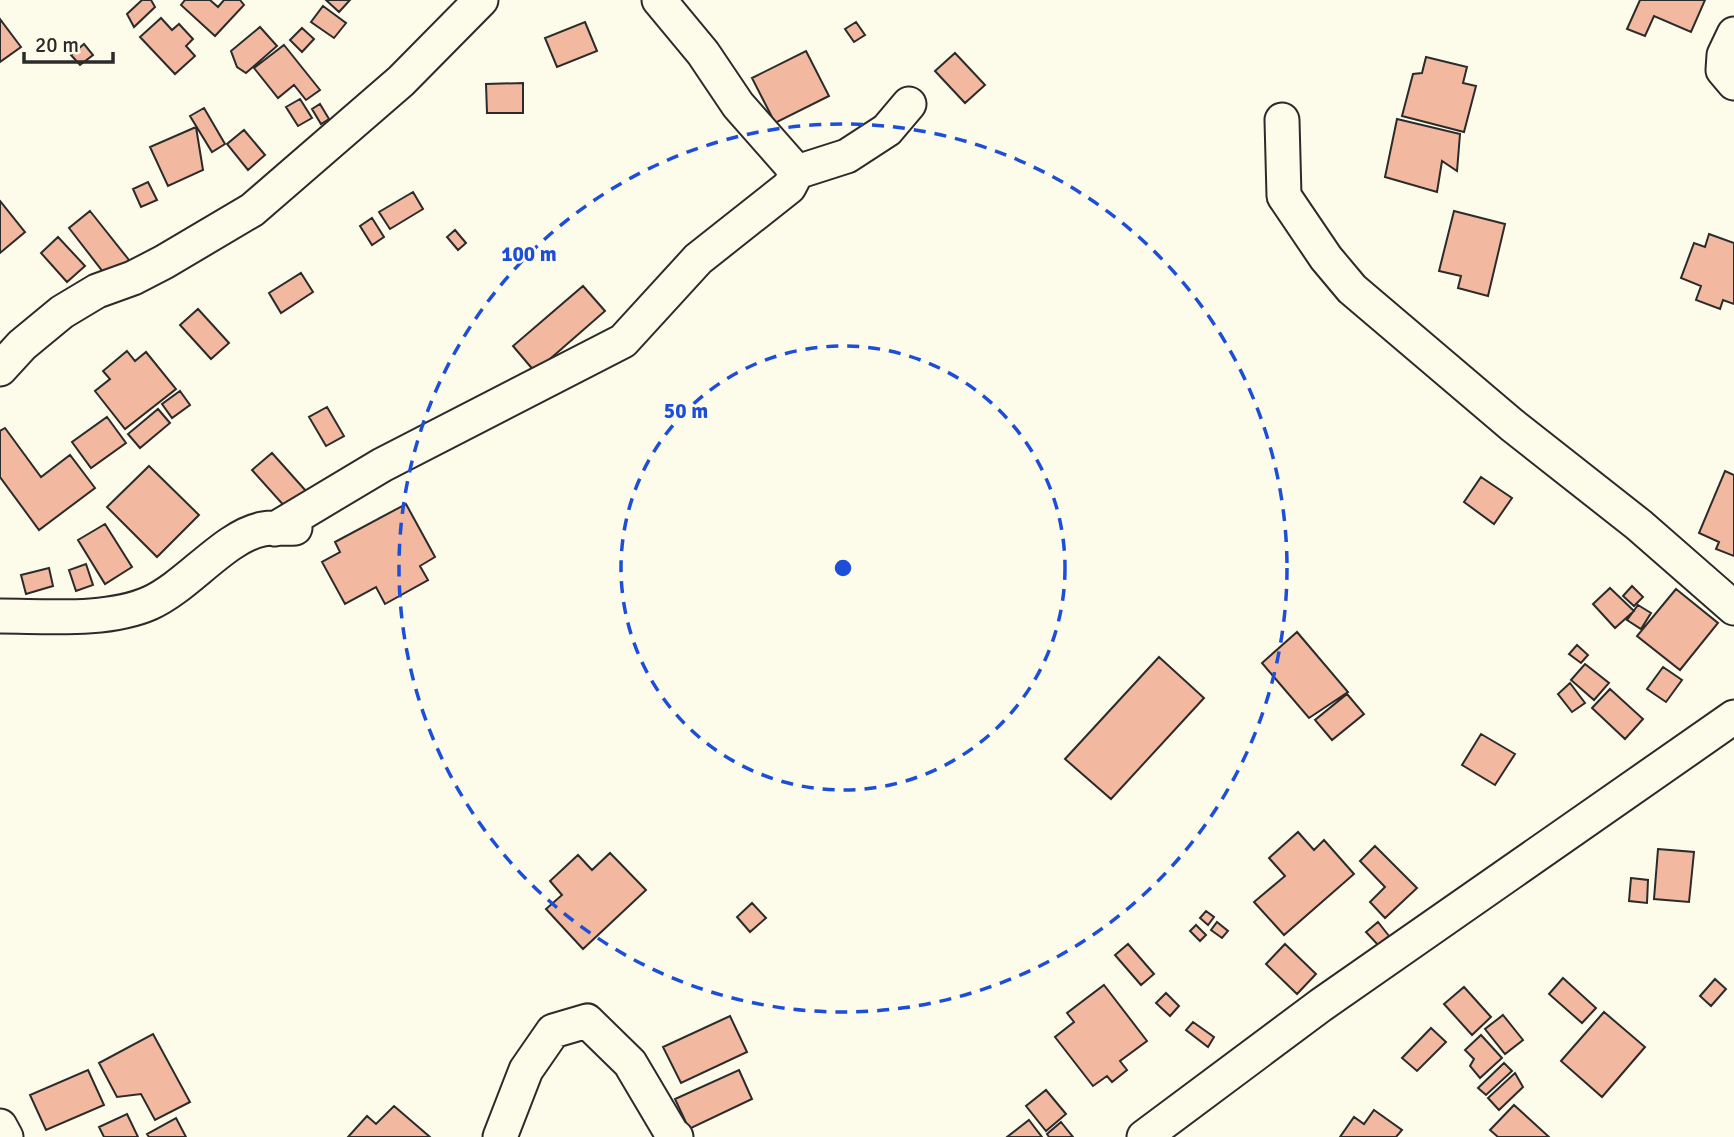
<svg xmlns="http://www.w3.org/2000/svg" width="1734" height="1137" font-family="Signika,sans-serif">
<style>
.building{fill:#f2b8a0;stroke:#2b2b2b;stroke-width:2}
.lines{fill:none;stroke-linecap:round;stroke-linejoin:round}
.minor-casing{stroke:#2b2b2b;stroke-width:37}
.minor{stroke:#fdfbea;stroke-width:33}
.ring{fill:none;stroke:#1d4ed8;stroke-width:3.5;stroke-dasharray:12 9}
.centre{fill:#1d4ed8;stroke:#fdfbea;stroke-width:3.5}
.ring-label{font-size:21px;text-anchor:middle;font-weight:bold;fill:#1d4ed8;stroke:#fdfbea;stroke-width:5;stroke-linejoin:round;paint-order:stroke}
</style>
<rect width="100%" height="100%" fill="#fdfbea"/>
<!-- building -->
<path class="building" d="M142 0H151L155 7 134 27 127 14Z
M185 0H210L218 7 224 0H240L244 5 215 36 181 5Z
M326 0H350L339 12Z
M1640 0H1705L1691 32 1654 16 1645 36 1627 29Z
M323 6 346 23 334 38 311 22Z
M161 18 172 30 179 24 193 39 186 46 195 56 175 74 140 37Z
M0 19 21 47 0 62Z
M585 22 597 51 557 67 545 38Z
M856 22 865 35 854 42 845 29Z
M260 27 277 46 246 73 237 67 231 51Z
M302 28 314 39 302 52 290 40Z
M84 44 93 55 80 65 71 55Z
M284 45 320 90 306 100 294 85 278 98 254 68Z
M806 51 829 96 775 123 752 78Z
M955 53 985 85 965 103 935 71Z
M1426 57 1467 67 1463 83 1476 86 1464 132 1402 116 1413 74 1422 73Z
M523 83V113H487L486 84Z
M300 99 312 118 298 126 286 107Z
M320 104 329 119 321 124 312 109Z
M204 108 225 144 212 152 190 116Z
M1397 119 1460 134 1457 171 1442 161 1437 192 1385 177Z
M196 127 203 170 168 186 150 147Z
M244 130 265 155 248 170 227 144Z
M148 182 157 200 141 207 133 189Z
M413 192 423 209 390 229 379 212Z
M0 201 25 232 0 253Z
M90 211 129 260 107 277 69 228Z
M1454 211 1505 224 1488 296 1458 288 1461 276 1439 271Z
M372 218 384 237 372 245 360 226Z
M455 230 466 243 458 250 447 237Z
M1709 234 1734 243V304L1723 300 1720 309 1696 300 1701 286 1681 278 1694 243 1705 247Z
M58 237 85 266 67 282 41 253Z
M301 273 313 292 281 313 269 293Z
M583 286 605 311 535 372 513 346Z
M198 309 229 343 211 359 180 325Z
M127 351 135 361 146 352 176 389 125 429 95 391 110 379 103 371Z
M180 391 190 405 172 418 162 404Z
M327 407 344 436 326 446 309 417Z
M158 409 170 423 140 448 128 434Z
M107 417 126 443 91 468 72 442Z
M5 428 41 477 70 455 95 488 39 530 0 477V431Z
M272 453 306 491 287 509 252 470Z
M149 466 199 515 157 557 107 507Z
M1725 471 1734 475V556L1716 549 1719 542 1699 533Z
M1481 477 1512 498 1494 524 1464 502Z
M406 504 435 557 420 566 428 580 385 604 376 587 345 604 322 562 340 552 335 542Z
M105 524 132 567 105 584 78 540Z
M86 564 93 585 76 591 69 570Z
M49 568 53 586 26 594 21 575Z
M1632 586 1643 597 1634 606 1623 596Z
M1610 588 1634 611 1615 628 1593 604Z
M1676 589 1718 623 1680 670 1637 636Z
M1638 605 1651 613 1641 629 1627 620Z
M1297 632 1348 692 1309 718 1262 663Z
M1577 645 1588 655 1581 663 1569 654Z
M1159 657 1204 698 1111 799 1065 759Z
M1585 664 1609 683 1594 700 1571 680Z
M1663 667 1682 680 1666 702 1647 689Z
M1570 683 1585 703 1572 712 1558 694Z
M1610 689 1643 719 1625 739 1592 708Z
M1347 694 1364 714 1332 740 1315 720Z
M1481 734 1515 754 1495 785 1462 765Z
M1298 832 1314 850 1324 840 1354 874 1284 935 1254 902 1285 876 1269 858Z
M1375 846 1417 888 1385 918 1370 902 1385 887 1360 861Z
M1658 849 1694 852 1689 902 1654 899Z
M610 853 646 890 583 949 546 909 562 895 550 881 578 855 592 870Z
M1631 878 1648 880 1647 903 1629 901Z
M752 903 766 918 750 932 737 917Z
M1206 911 1214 917 1208 925 1200 918Z
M1217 922 1228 931 1222 938 1211 930Z
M1378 922 1389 936 1378 945 1366 932Z
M1196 925 1206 935 1200 941 1190 931Z
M1128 944 1154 974 1141 985 1115 955Z
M1285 944 1316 974 1297 994 1266 964Z
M1563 978 1596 1008 1582 1023 1549 994Z
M1715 979 1726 989 1711 1006 1700 996Z
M1104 985 1147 1041 1120 1061 1127 1070 1112 1082 1107 1076 1093 1086 1055 1037 1074 1022 1067 1013Z
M1464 987 1491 1017 1472 1035 1444 1004Z
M1166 993 1179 1006 1170 1016 1156 1003Z
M1604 1012 1645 1047 1602 1097 1561 1061Z
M1503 1015 1523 1040 1505 1054 1485 1029Z
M730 1016 747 1052 681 1083 663 1047Z
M1193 1022 1214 1037 1208 1047 1186 1030Z
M1431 1028 1446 1042 1417 1071 1402 1058Z
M153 1034 190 1102 155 1120 141 1094 117 1097 99 1063Z
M1481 1035 1502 1058 1480 1078 1470 1066 1474 1059 1465 1050Z
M1504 1063 1512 1071 1486 1095 1478 1088Z
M88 1070 104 1105 46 1130 30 1095Z
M739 1070 752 1099 689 1129 675 1099Z
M1515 1073 1523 1087 1499 1110 1488 1098Z
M1046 1090 1066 1114 1046 1131 1026 1106Z
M1514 1105 1549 1137H1498L1490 1130Z
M394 1106 430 1137H348L367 1116 376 1124Z
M1374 1110 1402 1130 1396 1137H1340L1354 1117 1364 1124Z
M127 1114 138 1137H104L99 1127Z
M176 1118 186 1137H149L147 1134Z
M1029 1120 1042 1137H1007Z
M1061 1122 1073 1137H1049L1047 1134Z"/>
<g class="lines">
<!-- minor casing -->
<g class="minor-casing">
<path id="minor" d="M1734 34 1724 55 1723 70 1734 83
M1282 120 1284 196 1326 258 1352 289 1512 425 1639 525 1734 608
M797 172 847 156 887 130 909 104
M0 369 22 345 62 312 97 291 133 278 164 262 252 210 401 81 481 0
M275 529 382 465 623 341 698 259 789 187 797 172 738 105 703 53 659 0
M0 616C46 616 107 622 150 603 188 586 225 536 263 529 273 527 285 529 295 528
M0 1126 6 1137
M500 1137 526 1070 553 1031 587 1021 630 1063 672 1134 676 1137
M1144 1137 1321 1005 1734 717"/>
</g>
<!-- minor -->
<use href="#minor" class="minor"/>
</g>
<!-- distance rings -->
<g class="ring">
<circle cx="843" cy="568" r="222"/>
<circle cx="843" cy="568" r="444"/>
</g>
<circle cx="843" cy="568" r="10" class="centre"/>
<g class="ring-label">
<text x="529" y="261">100 m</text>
<text x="686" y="418">50 m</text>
</g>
<!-- scale -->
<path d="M24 52v10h89v-10" fill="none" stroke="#2b2b2b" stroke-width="3.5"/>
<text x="35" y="52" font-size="21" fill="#2b2b2b" stroke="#fdfbea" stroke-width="5" paint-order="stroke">20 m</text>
</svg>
